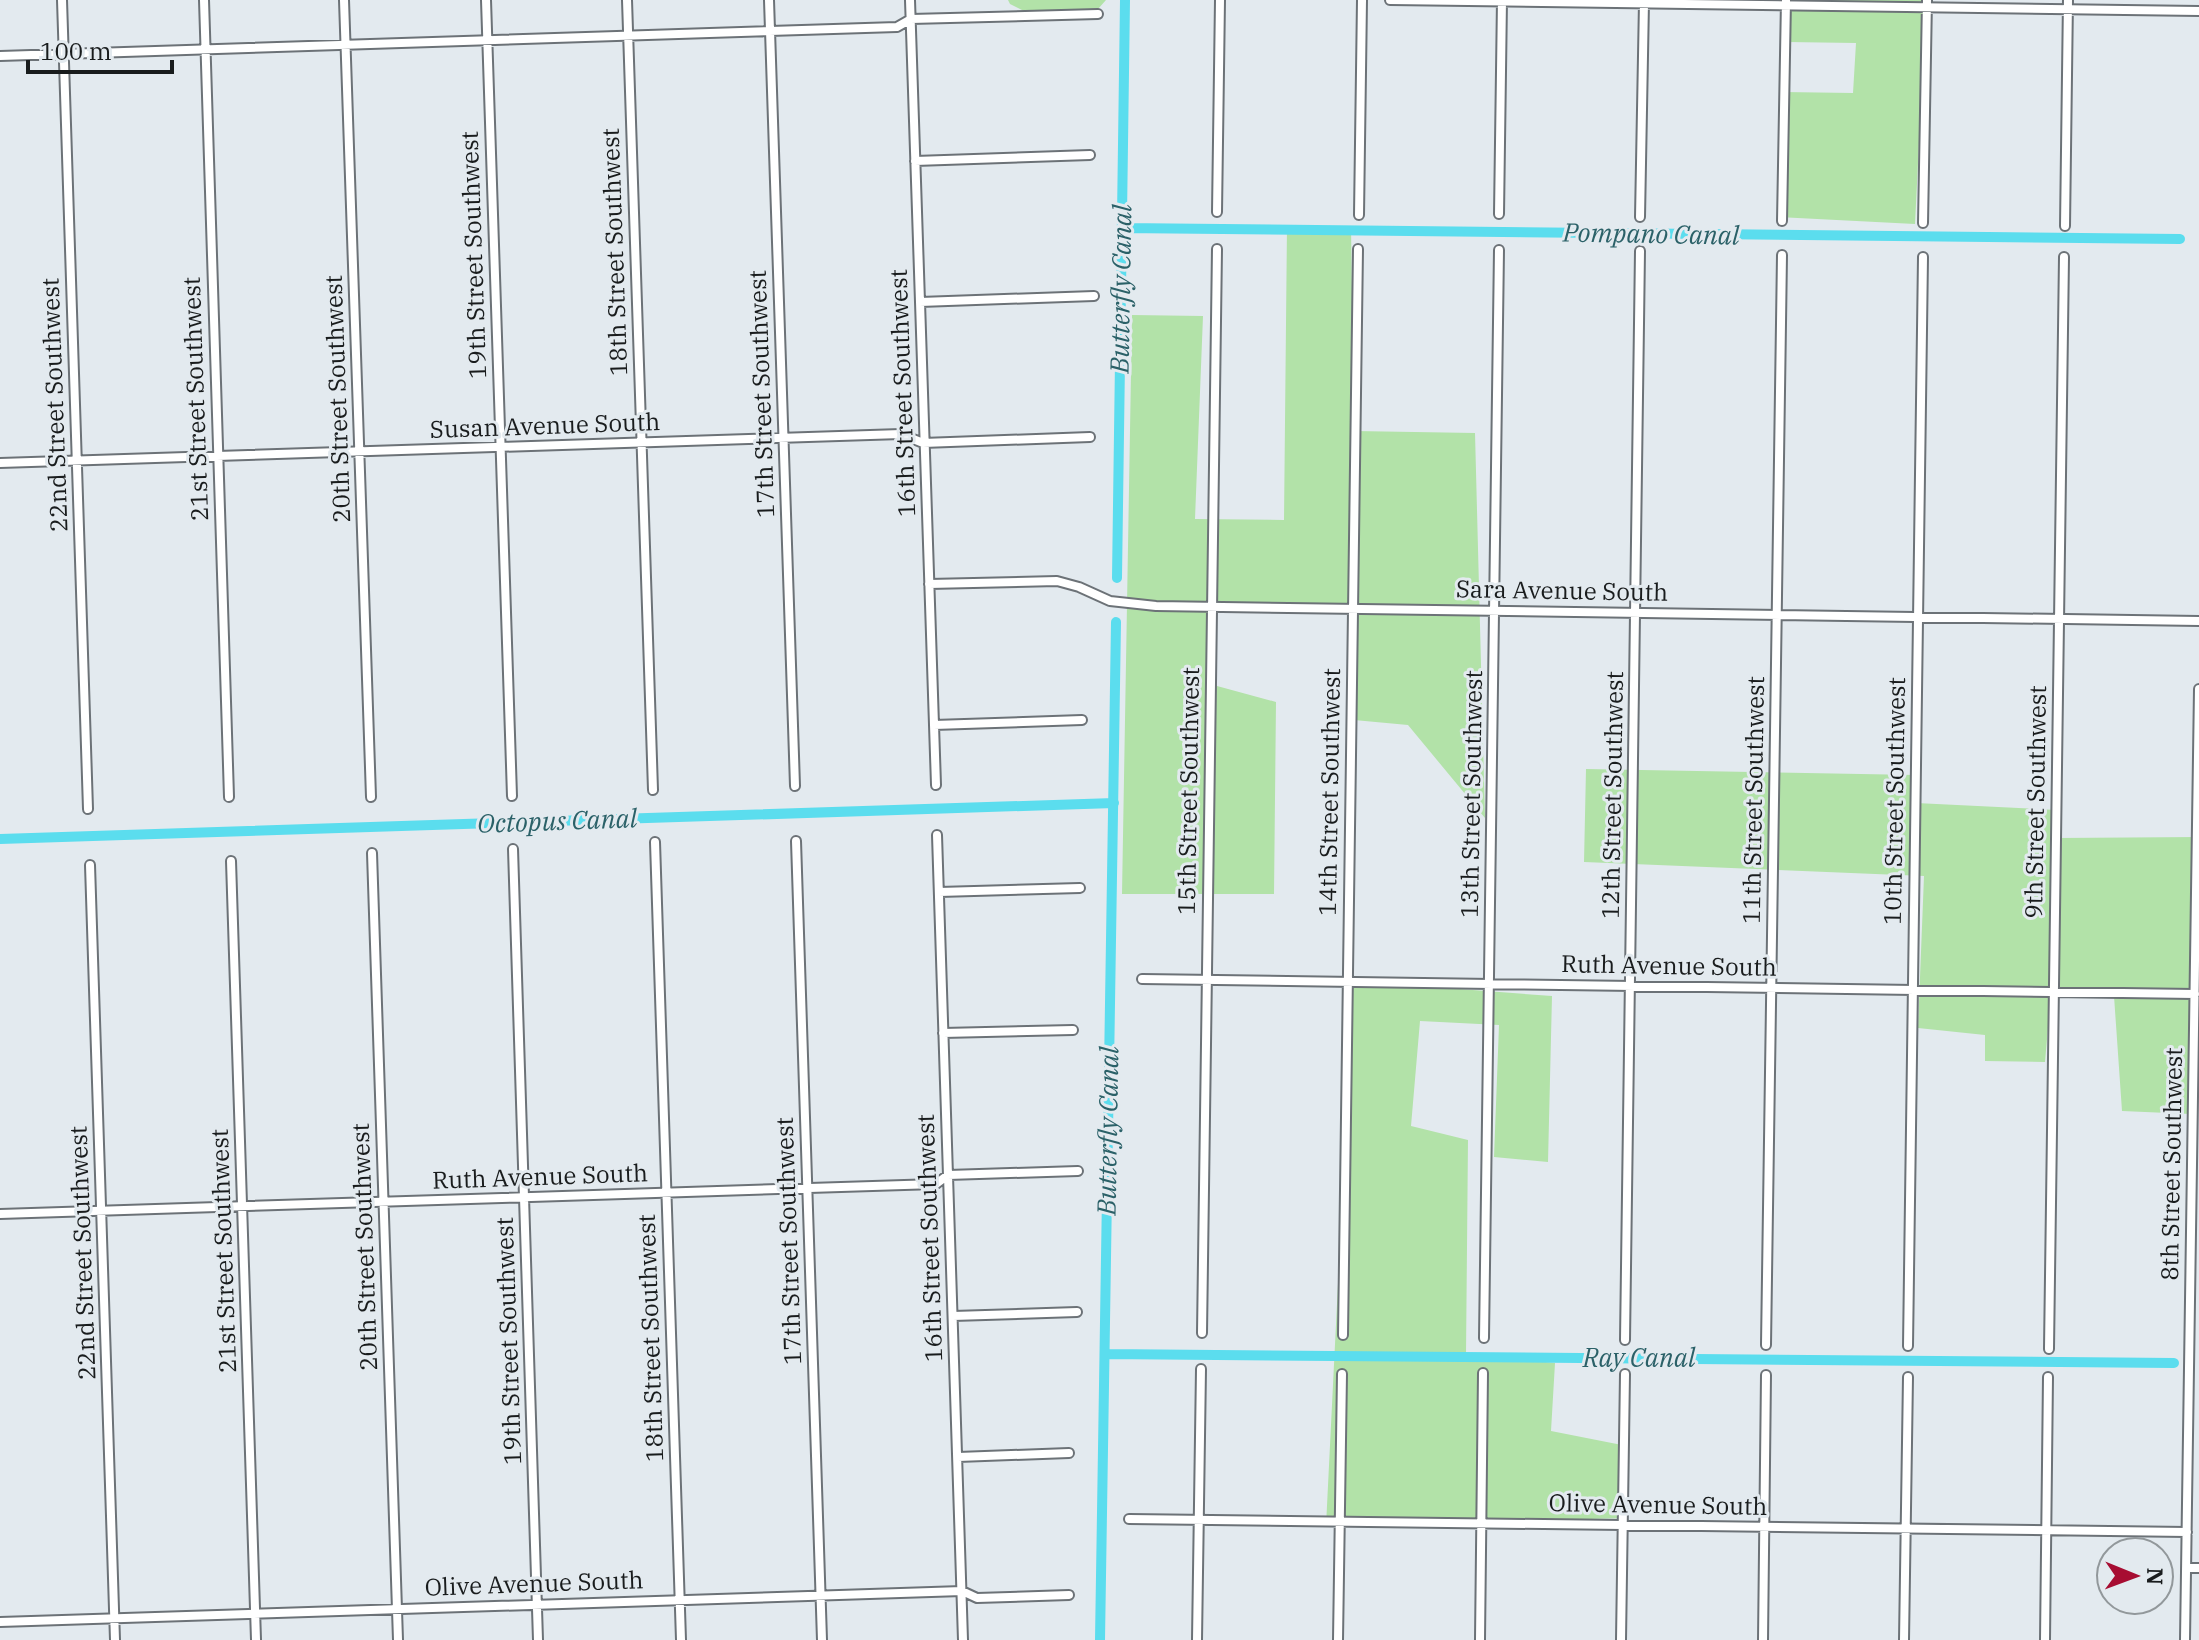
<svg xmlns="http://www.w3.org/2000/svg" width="2199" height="1640" font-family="'IBM Plex Serif',serif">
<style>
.green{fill:#b2e2a8}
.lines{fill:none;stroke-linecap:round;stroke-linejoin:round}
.canal{stroke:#5bddee;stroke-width:10}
.street-casing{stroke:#6c7277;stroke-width:12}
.street{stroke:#fff;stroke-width:8}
.labels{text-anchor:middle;stroke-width:6;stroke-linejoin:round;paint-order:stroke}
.street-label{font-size:24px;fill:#191c1d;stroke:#e3eaef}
.water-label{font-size:26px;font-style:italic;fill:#2b6168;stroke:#e3eaef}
</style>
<rect width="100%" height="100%" fill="#e3eaef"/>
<!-- green -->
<path class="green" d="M1008 0H1106L1098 9 1084 13 1024 11 1010 4Z
M1641 0H1926L1915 224 1777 217 1783 92 1853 93 1856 43 1787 42V6Z
M1287 226 1351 227 1354 431 1475 433 1485 818 1408 725 1354 720 1355 614 1209 612 1206 683 1276 702 1274 894H1122L1132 315 1203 316 1195 519 1284 520Z
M1586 769 1916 775V803L2057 810V838L2199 837 2191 1114 2122 1111 2114 996 2051 993 2045 1062 1985 1061V1035L1918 1028 1924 876 1584 862Z
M1353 981 1552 996 1548 1162 1494 1157 1499 1025 1420 1021 1411 1126 1468 1140 1466 1354 1555 1363 1551 1431 1627 1446 1626 1518 1326 1526Z"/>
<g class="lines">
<!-- canal -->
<path class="canal" d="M1122 228 2180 239
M1117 578 1125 0
M0 839 1114 803
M1105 1354 2174 1363
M1100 1640 1116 622"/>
<!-- street casing -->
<g class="street-casing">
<path id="street" d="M62 0 88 809
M204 0 229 797
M344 0 371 797
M486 0 512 796
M627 0 653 790
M769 0 795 786
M910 0 936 785
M1390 0 2199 11
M0 56 897 27 911 19 1098 14
M915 161 1090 155
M1217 212 1220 0
M1499 214 1502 0
M1359 215 1362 0
M1640 217 1644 2
M1782 221 1786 0
M1923 223 1927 0
M2065 226 2068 0
M920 302 1094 296
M0 463 901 434 923 443 1090 437
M929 584 1057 581 1079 587 1110 601 1156 606 2199 621
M934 725 1082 720
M937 835 963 1640
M796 841 822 1640
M655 842 681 1640
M513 849 538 1640
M372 853 398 1640
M231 861 256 1640
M90 865 115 1640
M939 892 1080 888
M1142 979 2195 994
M943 1033 1073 1030
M0 1214 936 1184 948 1175 1078 1171
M953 1316 1077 1312
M1202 1333 1217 249
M1343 1335 1358 249
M1484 1338 1499 250
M1625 1340 1640 251
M1766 1345 1782 255
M1908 1346 1923 257
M2049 1349 2064 257
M958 1457 1069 1453
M1129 1519 2187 1532
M2186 1568H2199
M0 1622 962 1591 977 1598 1069 1595
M1197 1640 1201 1369
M1338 1640 1342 1374
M1480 1640 1483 1373
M1621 1640 1625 1374
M1763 1640 1766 1375
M1904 1640 1908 1377
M2045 1640 2048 1377
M2185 1640 2199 689"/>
</g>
<!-- street -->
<use href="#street" class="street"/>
</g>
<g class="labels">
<!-- street labels -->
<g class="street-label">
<text transform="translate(615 252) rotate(-92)" y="8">18th Street Southwest</text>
<text transform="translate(474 255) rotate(-92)" y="8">19th Street Southwest</text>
<text transform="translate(903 393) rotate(-92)" y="8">16th Street Southwest</text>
<text transform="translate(762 394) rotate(-92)" y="8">17th Street Southwest</text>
<text transform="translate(196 399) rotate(-92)" y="8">21st Street Southwest</text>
<text transform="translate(338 399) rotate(-92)" y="8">20th Street Southwest</text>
<text transform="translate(55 405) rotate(-92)" y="8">22nd Street Southwest</text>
<text transform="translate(545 426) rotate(-2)" y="8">Susan Avenue South</text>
<text transform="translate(1562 591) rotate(1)" y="8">Sara Avenue South</text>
<text transform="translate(1189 791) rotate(-89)" y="8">15th Street Southwest</text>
<text transform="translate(1330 792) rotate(-89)" y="8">14th Street Southwest</text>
<text transform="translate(1472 794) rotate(-89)" y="8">13th Street Southwest</text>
<text transform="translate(1613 795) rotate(-89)" y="8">12th Street Southwest</text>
<text transform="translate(1754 800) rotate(-89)" y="8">11th Street Southwest</text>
<text transform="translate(1895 801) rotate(-89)" y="8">10th Street Southwest</text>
<text transform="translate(2036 802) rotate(-89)" y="8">9th Street Southwest</text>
<text transform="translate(1669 966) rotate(1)" y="8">Ruth Avenue South</text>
<text transform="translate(2172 1164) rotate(-89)" y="8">8th Street Southwest</text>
<text transform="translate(540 1177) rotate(-2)" y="8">Ruth Avenue South</text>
<text transform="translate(930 1238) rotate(-92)" y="8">16th Street Southwest</text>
<text transform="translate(789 1241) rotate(-92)" y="8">17th Street Southwest</text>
<text transform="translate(365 1247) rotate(-92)" y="8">20th Street Southwest</text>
<text transform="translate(224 1251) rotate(-92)" y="8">21st Street Southwest</text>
<text transform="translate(83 1253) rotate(-92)" y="8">22nd Street Southwest</text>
<text transform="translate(651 1338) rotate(-92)" y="8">18th Street Southwest</text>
<text transform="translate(509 1341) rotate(-92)" y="8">19th Street Southwest</text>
<text transform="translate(1658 1505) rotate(1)" y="8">Olive Avenue South</text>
<text transform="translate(534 1584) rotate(-2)" y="8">Olive Avenue South</text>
</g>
<!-- water labels -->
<g class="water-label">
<text transform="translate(1651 234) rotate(1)" y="9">Pompano Canal</text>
<text transform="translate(1121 289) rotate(-89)" y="9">Butterfly Canal</text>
<text transform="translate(557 821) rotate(-2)" y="9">Octopus Canal</text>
<text transform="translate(1108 1131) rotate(-89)" y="9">Butterfly Canal</text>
<text x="1639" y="1367">Ray Canal</text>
</g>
</g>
<!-- north arrow -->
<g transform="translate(2135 1576) rotate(91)"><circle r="38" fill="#e3eaef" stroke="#92989b" stroke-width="2"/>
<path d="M0-6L14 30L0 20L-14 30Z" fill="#a70d32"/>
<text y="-12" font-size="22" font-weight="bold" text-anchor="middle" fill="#191c1d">N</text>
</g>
<!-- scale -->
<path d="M28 60v12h144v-12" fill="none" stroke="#191c1d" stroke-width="4"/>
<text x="40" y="60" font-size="24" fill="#191c1d" stroke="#e3eaef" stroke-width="6" paint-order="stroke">100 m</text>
</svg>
